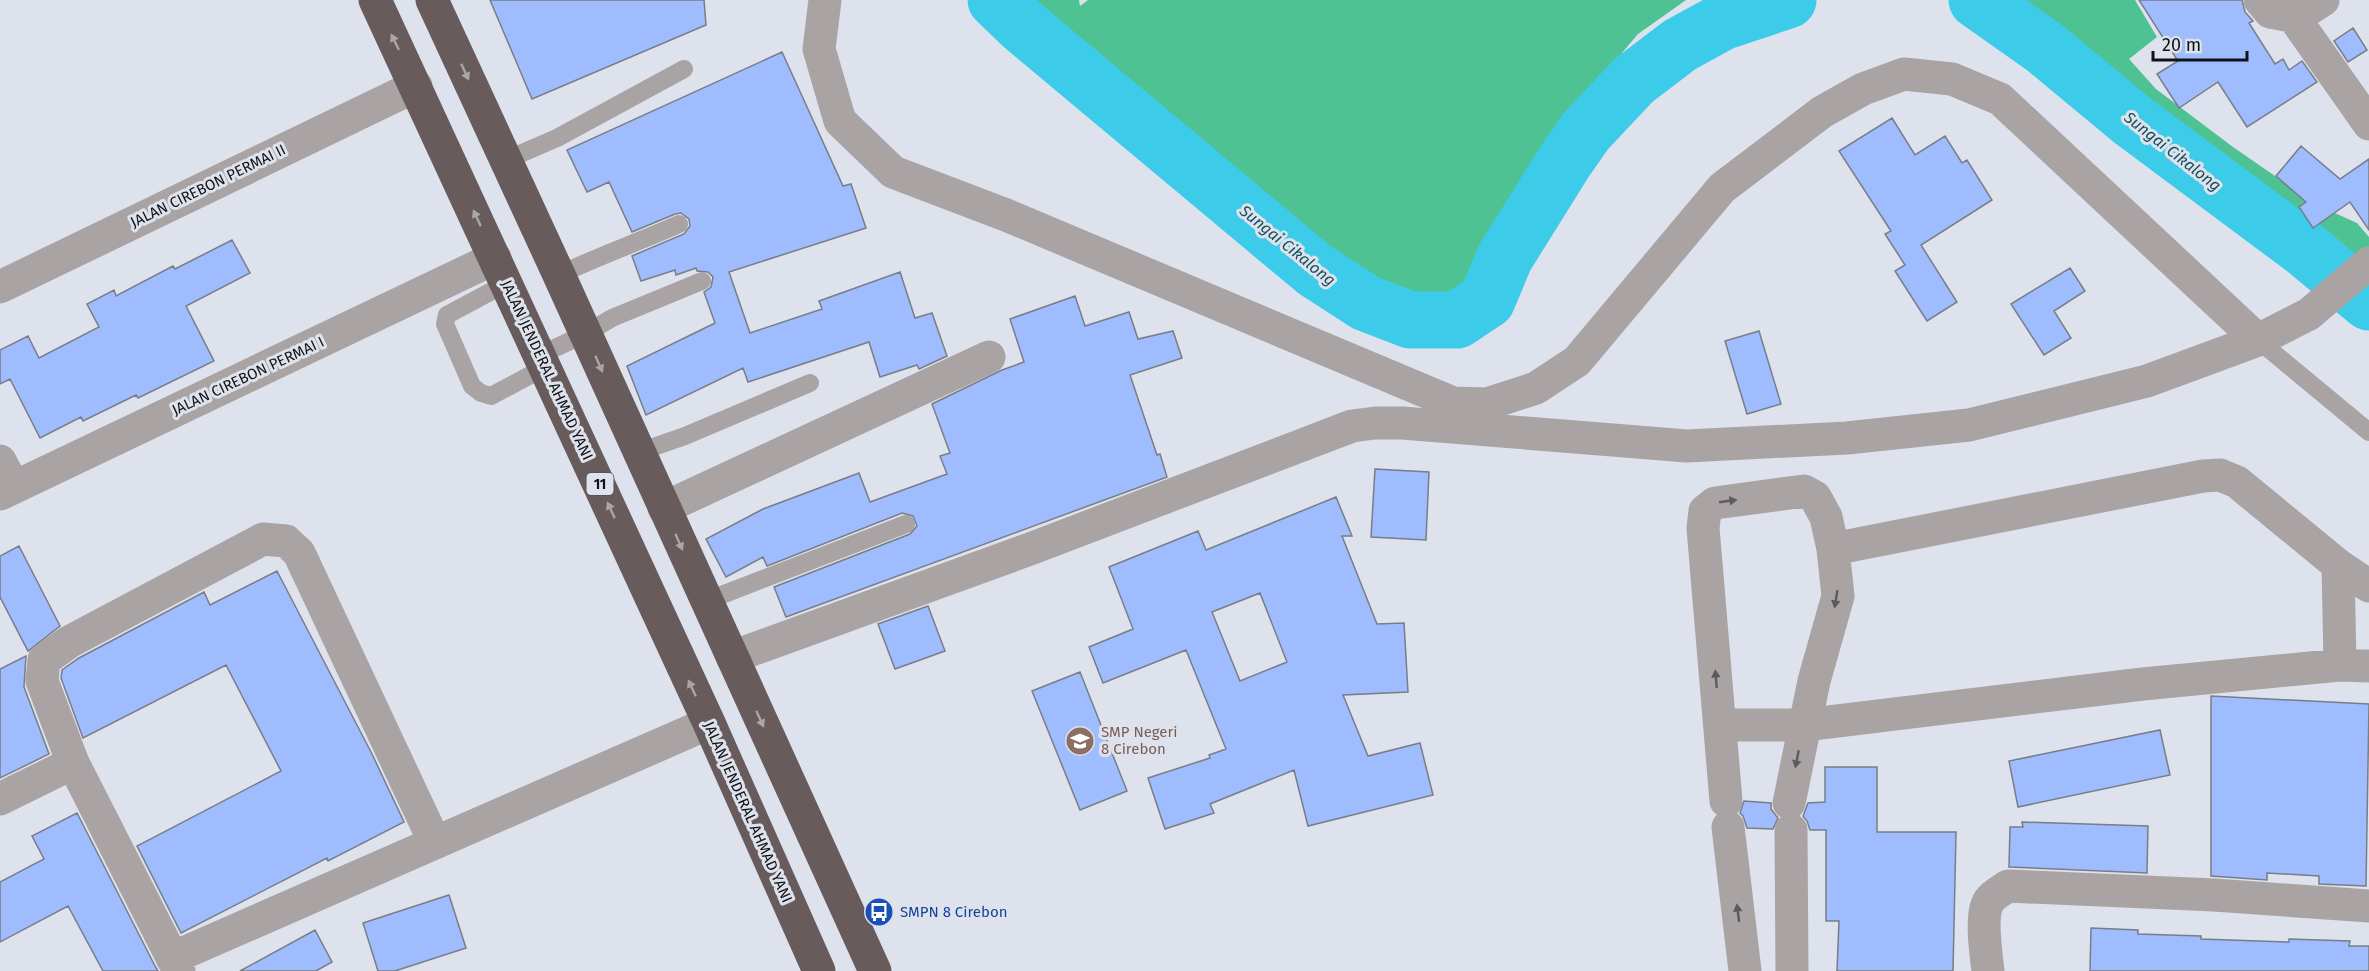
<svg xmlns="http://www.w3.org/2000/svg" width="2369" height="971" font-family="'Fira Sans',sans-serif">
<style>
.forest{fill:#4fc294}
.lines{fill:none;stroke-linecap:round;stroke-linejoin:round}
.river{stroke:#3cccea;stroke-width:57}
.building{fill:#9fbcfe;stroke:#787d86;stroke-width:1.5;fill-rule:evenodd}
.lane{stroke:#a9a3a3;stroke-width:18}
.street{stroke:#a9a3a3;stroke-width:33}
.highway{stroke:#675b5b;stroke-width:33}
.oneway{fill:#a8a5ab}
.oneway2{fill:#5d5a5c}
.labels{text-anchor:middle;stroke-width:6;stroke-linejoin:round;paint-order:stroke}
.shield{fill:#dee2ec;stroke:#4e5056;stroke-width:1.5}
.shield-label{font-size:14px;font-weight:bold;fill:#111216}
.street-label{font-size:15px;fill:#111216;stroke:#dee2ec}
.education-label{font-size:15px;fill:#785e54;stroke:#dee2ec;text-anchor:start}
.transit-label{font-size:15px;fill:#164399;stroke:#dee2ec;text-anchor:start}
.water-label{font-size:16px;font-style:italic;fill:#144f5c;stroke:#dee2ec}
</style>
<rect width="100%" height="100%" fill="#dee2ec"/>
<!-- forest -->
<path class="forest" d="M1011 0H1079L1080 6 1088 0H1686L1638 34 1584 98 1548 153 1537 176 1515 208 1489 256 1480 277 1464 296 1452 304 1414 309 1400 307 1356 283 1285 231 1171 122 1083 62Z
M2004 0H2135L2157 37 2129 59 2156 89 2233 147 2317 205 2357 223 2369 237V256L2352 271 2305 231 2231 175 2212 154 2188 135 2157 122 2102 76 2033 28Z"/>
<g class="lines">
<!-- river -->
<path class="river" d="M996 0 1023 26 1315 270 1366 303 1410 320H1457L1487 300 1505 257 1565 161 1586 131 1634 80 1680 45 1722 22 1788 0
M1977 0 2045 48 2133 121 2305 249 2369 302"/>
</g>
<!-- building -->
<path class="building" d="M490 0H704L706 25 532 99Z
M2139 0H2242L2245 12 2253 21 2249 23 2275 64 2283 59 2289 70 2302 61 2317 82 2247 127 2218 82 2179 108 2157 74 2178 61Z
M2353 28 2367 50 2348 62 2334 41Z
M782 52 843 186 851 184 866 228 729 272 750 333 822 309 819 301 900 272 915 318 932 313 947 356 919 369 917 365 880 377 869 342 748 382 743 368 646 415 627 366 715 323 704 292 711 287 713 277 708 272 697 271 696 268 676 275 675 270 641 281 632 256 684 234 690 226 689 219 681 213 675 214 632 232 609 182 587 192 567 150Z
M1892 118 1915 155 1945 136 1962 163 1967 160 1992 200 1921 245 1957 302 1927 321 1895 271 1905 265 1885 234 1891 231 1839 151Z
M2301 146 2340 179 2369 159V230L2350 202 2313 228 2299 207 2306 202 2276 176Z
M232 240 250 273 186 306 214 361 138 398 136 395 83 421 81 417 40 438 10 379 0 384V350L28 336 39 358 99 327 87 304 114 290 116 296 173 266 175 269Z
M2070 268 2085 291 2054 311 2071 338 2044 355 2011 304Z
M1075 296 1085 326 1129 312 1138 339 1173 331 1182 358 1130 375 1157 455 1160 454 1167 477 786 617 774 587 910 534 917 526 913 516 902 513 767 566 763 557 726 577 706 539 763 509 859 473 870 502 947 474 940 456 950 453 932 404 1002 370 1024 362 1010 319Z
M1759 331 1781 404 1747 414 1725 341Z
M1375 469 1429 472 1426 540 1371 537Z
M1336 497 1352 536H1342L1377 624 1404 623 1408 692 1343 695 1368 756 1420 743 1433 795 1308 826 1294 770 1210 804 1214 813 1165 829 1148 778 1210 758 1209 755 1226 749 1186 650 1103 683 1089 647 1133 629 1109 567 1198 531 1206 550ZM1260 593 1287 662 1240 681 1212 612Z
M19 546 60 626 28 651 0 597V556Z
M277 571 372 754 404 822 328 861 327 858 181 933 137 846 281 771 226 665 83 738 61 678 62 670 79 658 204 592 210 605Z
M928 606 945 651 895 669 878 624Z
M26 656 24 687 49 754 0 778V669Z
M1080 672 1127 791 1080 810 1032 691Z
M2211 696 2369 704 2366 886 2319 884V876L2267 873V880L2211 876Z
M2160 730 2170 775 2018 807 2009 761Z
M1825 767H1877V832H1956L1953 971H1837L1839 921H1826V830H1810L1807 821 1803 816 1808 803 1825 802Z
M1744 801 1771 803V809L1778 818 1773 829 1747 828 1743 816 1740 813Z
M77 813 155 966 158 971H103L68 906 0 942V882L44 859 32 836Z
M2022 822 2148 826 2147 873 2009 867 2010 827H2023Z
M449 895 466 948 395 971H378L363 923Z
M2091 928 2138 930V934L2201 936V939L2289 942V939L2350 941 2349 946H2369V971H2090Z
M315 930 332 962 316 971H240Z"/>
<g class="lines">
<!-- lane -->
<path class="lane" d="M506 160 557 138 684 69
M559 275C598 256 639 242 679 224
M507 283 447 315 445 324 472 386 481 393 491 396 536 372 540 355 585 334 612 318 702 281
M2258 340 2369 432
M639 452 685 436 810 383
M706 601 906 524"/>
<!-- street -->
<path class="street" d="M825 0 819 49 840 121 893 172 1006 215 1453 403 1487 404 1536 388 1577 361 1722 188 1822 112 1863 89 1904 74 1952 79 2000 99 2258 340
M2260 0 2270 12 2296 17 2323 0
M2293 16 2369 124
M0 287 416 86
M0 461 14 487
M0 494 495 258
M664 508 989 357
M1833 549 2203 476 2220 475 2237 482 2338 565 2369 586
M2338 565 2340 665
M732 657 1030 549 1352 426 1375 423H1402L1687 446 1847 438 1969 425 2147 381 2258 340 2309 314 2369 263
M1720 725H1804L2143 684 2340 665 2369 666
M0 799 73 763
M1726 801 1703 528 1705 511 1715 503 1804 491 1815 497 1826 517 1833 549 1838 596 1814 681 1789 803
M1728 827 1745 971
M1791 830 1792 971
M172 958 709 723
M179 971 73 763 42 681 44 660 69 642 263 539 286 541 299 553 435 843
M1988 971C1986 955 1981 919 1987 905 1990 896 2001 891 2008 886L2214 895 2369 906"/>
<!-- highway -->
<path class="highway" d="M375 0 709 723 819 971
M432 0 559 275 875 971"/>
</g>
<!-- one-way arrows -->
<defs><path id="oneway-solid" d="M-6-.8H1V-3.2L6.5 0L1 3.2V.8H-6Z" transform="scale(1.5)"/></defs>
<g class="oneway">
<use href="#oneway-solid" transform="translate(395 42) rotate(-116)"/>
<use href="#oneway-solid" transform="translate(465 72) rotate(65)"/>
<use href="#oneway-solid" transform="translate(477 218) rotate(-115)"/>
<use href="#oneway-solid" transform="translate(599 364) rotate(66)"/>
<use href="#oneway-solid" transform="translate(611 510) rotate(-115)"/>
<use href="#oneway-solid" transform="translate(679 542) rotate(66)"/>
<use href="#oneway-solid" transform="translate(692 688) rotate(-115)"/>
<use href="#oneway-solid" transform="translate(760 719) rotate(65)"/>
</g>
<g class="oneway2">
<use href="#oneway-solid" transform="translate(1728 501) rotate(-8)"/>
<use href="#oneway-solid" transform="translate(1836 599) rotate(99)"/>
<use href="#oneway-solid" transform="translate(1716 679) rotate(-95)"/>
<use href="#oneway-solid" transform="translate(1797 759) rotate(101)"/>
<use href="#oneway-solid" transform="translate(1738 913) rotate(-97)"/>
</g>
<!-- icons -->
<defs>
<g id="school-disc" transform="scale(1.5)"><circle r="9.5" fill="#8d6e63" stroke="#dee2ec"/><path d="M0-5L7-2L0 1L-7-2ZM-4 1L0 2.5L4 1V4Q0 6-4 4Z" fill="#fff"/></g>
<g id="bus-disc" transform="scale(1.5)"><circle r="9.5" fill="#1a4fb4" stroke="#dee2ec"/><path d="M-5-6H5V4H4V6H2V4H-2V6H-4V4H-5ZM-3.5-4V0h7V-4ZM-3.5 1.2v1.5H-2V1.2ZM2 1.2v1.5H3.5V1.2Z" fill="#fff"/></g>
</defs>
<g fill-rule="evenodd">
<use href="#school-disc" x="1080" y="741"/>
<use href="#bus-disc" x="879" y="912"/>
</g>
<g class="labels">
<!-- shield labels -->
<rect class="shield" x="586.5" y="473" width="27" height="22" rx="4.5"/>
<g class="shield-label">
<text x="600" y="489">11</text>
</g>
<!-- street labels -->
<g class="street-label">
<text transform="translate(208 186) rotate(-26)" y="5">JALAN CIREBON PERMAI II</text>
<text transform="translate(547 370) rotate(65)" y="5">JALAN JENDERAL AHMAD YANI</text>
<text transform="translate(248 376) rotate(-25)" y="5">JALAN CIREBON PERMAI I</text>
<text transform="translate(748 812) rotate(66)" y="5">JALAN JENDERAL AHMAD YANI</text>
</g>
<!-- education labels -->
<g class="education-label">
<text x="1101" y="737">SMP Negeri<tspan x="1101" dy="17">8 Cirebon</tspan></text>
</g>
<!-- transit labels -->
<g class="transit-label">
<text x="900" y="917">SMPN 8 Cirebon</text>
</g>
<!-- water labels -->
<g class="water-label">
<text transform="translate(2173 151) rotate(38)" y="6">Sungai Cikalong</text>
<text transform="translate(1288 245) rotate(39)" y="6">Sungai Cikalong</text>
</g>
</g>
<!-- scale -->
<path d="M2153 51v9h94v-9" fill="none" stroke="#111216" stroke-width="3"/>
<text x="2162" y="51" font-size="18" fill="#111216" stroke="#dee2ec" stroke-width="4.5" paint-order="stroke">20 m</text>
</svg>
